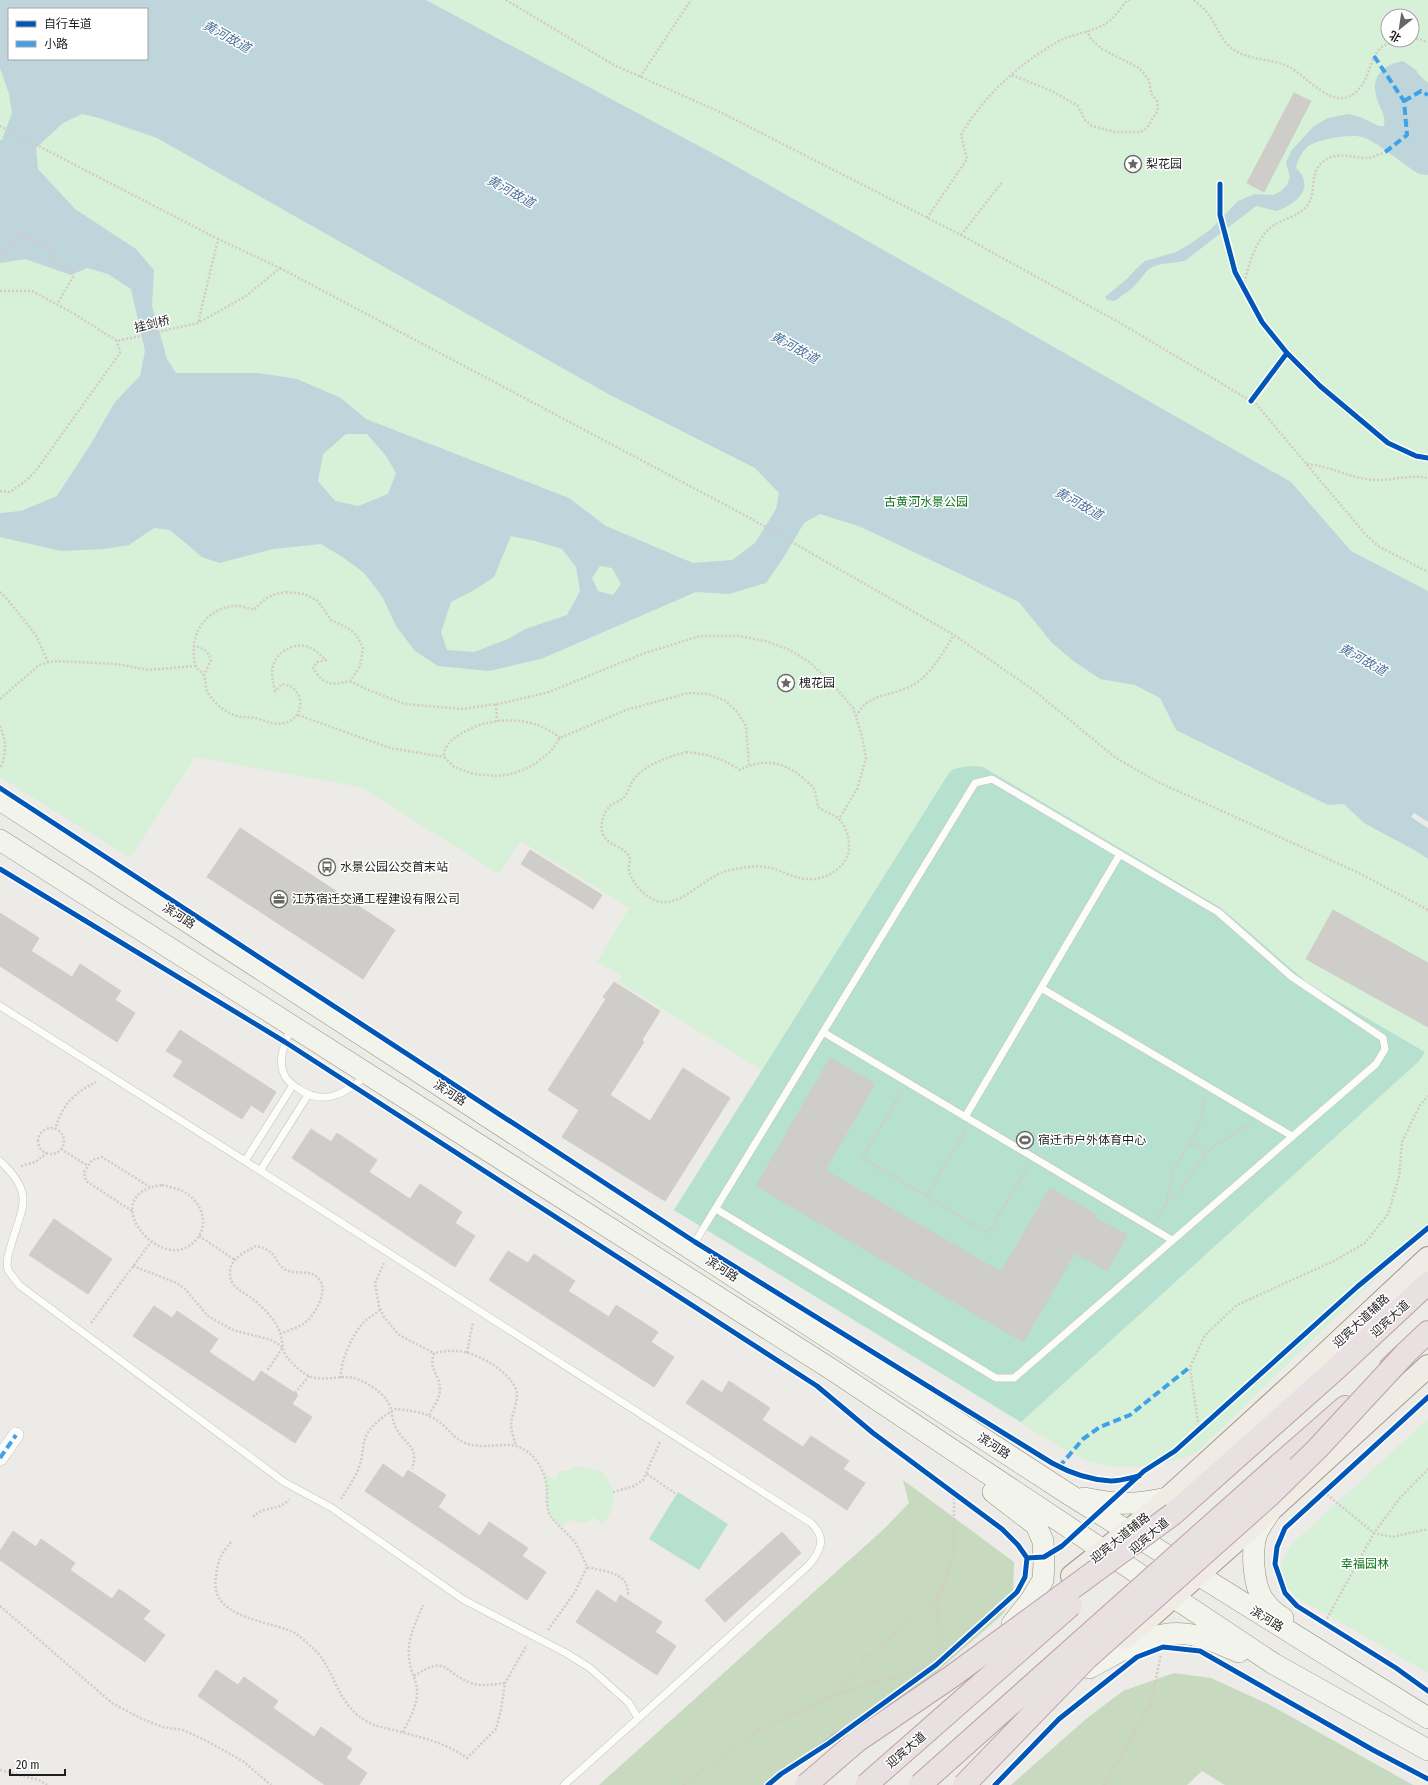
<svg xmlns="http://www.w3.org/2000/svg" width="1428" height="1785" font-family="'Fira Sans Condensed','Noto Sans SC',sans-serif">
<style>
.forest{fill:#c7d9bf}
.park{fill:#d7f0d8;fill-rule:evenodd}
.pitch{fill:#b6e0cf}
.water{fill:#bed5dc;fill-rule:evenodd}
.pier{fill:#ecebe7}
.building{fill:#cfcdca;stroke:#cfcdc9}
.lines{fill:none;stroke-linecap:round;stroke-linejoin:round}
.lane-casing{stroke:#c3c3c1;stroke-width:8}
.street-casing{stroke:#c3c3c1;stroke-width:16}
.secondary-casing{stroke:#939581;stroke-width:22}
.primary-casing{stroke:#a19886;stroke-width:24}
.highway-casing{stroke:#bfa1a8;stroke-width:24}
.path{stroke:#d5cac7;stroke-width:2.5;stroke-dasharray:2 2;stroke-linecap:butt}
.lane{stroke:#fcfcfb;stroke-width:7}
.street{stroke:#fcfcfb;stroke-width:15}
.secondary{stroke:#f2f3eb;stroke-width:21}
.primary{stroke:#f0ece5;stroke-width:22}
.highway{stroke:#e9e0e1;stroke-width:22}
.highway-bridge-casing{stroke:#bfa1a8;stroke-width:24;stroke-linecap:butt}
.highway-bridge{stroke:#e9e0e1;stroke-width:22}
.quiet{stroke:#3da2ea;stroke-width:4;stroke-dasharray:8 4;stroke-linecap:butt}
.cycleway-casing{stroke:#fff;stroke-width:8}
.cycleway{stroke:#0057b8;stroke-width:5}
.labels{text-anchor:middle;stroke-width:3;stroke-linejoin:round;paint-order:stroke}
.poi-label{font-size:12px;fill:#1e1e1e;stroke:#fff;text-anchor:start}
.street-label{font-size:12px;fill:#1e1e1e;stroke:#fff}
.park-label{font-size:12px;fill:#157420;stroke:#fff}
.water-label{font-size:13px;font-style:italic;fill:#50759f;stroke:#fff}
</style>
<rect width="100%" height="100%" fill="#ecebe7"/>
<!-- forest -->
<path class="forest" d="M903 1480 1014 1562 1013 1596 1003 1614 808 1785H599L884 1529 909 1503Z
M1174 1673 1211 1678 1270 1705 1413 1785H1225L1202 1771 1187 1785H1011L1086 1719 1123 1691Z"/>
<!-- park -->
<path class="park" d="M0 0H1428V1228L1197 1452C1166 1466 1126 1471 1093 1463 1084 1460 1074 1454 1065 1450L674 1210 762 1070 618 982 622 976 597 962 629 908 521 841 499 874 361 787 195 757 130 858 0 777ZM9 9H147V59H9ZM1388 16H1412V40H1388Z
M1428 1419V1673L1293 1595 1277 1571 1293 1543Z
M577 1466 601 1471C618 1490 617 1505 603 1524L592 1517 590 1521 583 1523 569 1520 560 1527C557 1523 552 1519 550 1514 546 1507 546 1483 544 1472L552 1479H557V1475L560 1471H566Z"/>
<!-- pitch -->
<path class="pitch" d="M969 766 983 767 1221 908 1310 985 1425 1052 1419 1061 1021 1422 674 1210 949 773 954 769Z
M678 1492 728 1524 699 1570 649 1539Z"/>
<!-- water -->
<path class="water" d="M0 0H426L727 161 1291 482 1351 551 1428 591V859L1416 851 1364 823 1344 804 1328 805 1176 730 1160 698 1135 685 1100 679 1072 660 1051 642 1019 602 861 527 820 514 804 523 782 560 766 583 729 594 696 592 541 659 489 671 438 666 415 651 396 626 382 596 364 573 344 558 321 544 273 549 219 563 202 557 170 530 154 528 129 545 104 549 61 551 0 537V513L21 511 57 496 92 442 115 402 140 376 145 351 131 289 108 274 87 268 71 275 25 259 0 263V140H2L12 113 9 94 0 68ZM9 9H147V59H9ZM82 114 99 118 157 138 610 395 755 468 779 493 776 509 755 543 732 560 693 563 606 526 569 498 366 419 341 398 297 379 259 373H176L167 359 152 306 154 270 136 249 75 209 38 169 36 148 63 123ZM346 434H367L386 456 396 473 388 494 358 506 335 501 318 481 323 454ZM511 536 535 541 562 549 576 567 580 591 567 615 525 629 508 639 474 652 447 650 441 632 451 602 476 589 494 577ZM600 566 612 568 621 584 613 595 598 591 592 578Z
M1403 61 1416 70 1419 75 1428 83V175L1419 174C1405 166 1375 140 1362 137 1349 134 1321 139 1310 145 1303 150 1297 160 1296 168 1316 187 1297 204 1277 211L1256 206 1186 260C1176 264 1165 262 1155 266 1146 269 1143 277 1137 283 1131 290 1122 295 1115 301L1107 300 1105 297 1128 278 1136 269 1145 261 1176 252 1190 244 1211 229 1238 201 1255 194 1273 195 1281 191 1287 185 1290 177 1286 163 1291 151 1314 126 1328 118 1348 114 1360 117 1379 126H1384C1386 114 1380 109 1377 99 1370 77 1382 65 1403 61Z"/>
<!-- pier -->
<path class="pier" d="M1414 813 1428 822V828L1411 817Z"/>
<!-- building -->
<path class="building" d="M1294 93 1311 101 1264 192 1247 183Z
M240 828 395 930 363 979 207 877Z
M530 850 602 895 593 909 521 864Z
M1333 910 1428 963V1027L1306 959Z
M0 913 39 938 31 951 72 977 80 964 121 991 115 1000 135 1013 117 1042 0 966Z
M614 982 660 1011 642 1040 644 1042 610 1095 650 1121 683 1068 730 1098 665 1201 562 1137 579 1110 548 1090 606 999 603 997Z
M180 1030 276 1092 263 1113 251 1105 242 1119 173 1076 183 1061 166 1051Z
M830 1058 875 1084 825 1170 1001 1272 1050 1188 1097 1215 1095 1218 1127 1235 1107 1271 1075 1253 1023 1342 756 1186Z
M311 1129 331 1142 337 1133 377 1160 369 1172 410 1199 420 1184 462 1212 455 1223 475 1236 455 1267 292 1158Z
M54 1219 112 1259 88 1294 29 1255Z
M508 1251 528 1263 534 1254 575 1281 568 1291 609 1317 616 1305 658 1332 651 1342 674 1357 654 1387 489 1280Z
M154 1306 172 1318 177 1311 218 1339 209 1352 254 1382 261 1371 298 1395 292 1404 312 1417 295 1443 133 1336Z
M702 1380 722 1393 729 1381 770 1408 762 1420 803 1447 811 1436 849 1461 843 1469 865 1483 847 1510 686 1403Z
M383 1464 403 1478 408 1470 446 1495 438 1507 480 1536 489 1522 528 1548 522 1556 546 1572 527 1600 365 1491Z
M13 1531 36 1547 41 1539 75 1563 70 1570 112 1599 119 1589 150 1611 143 1619 165 1635 145 1662 0 1560V1551Z
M782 1532 801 1553 725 1622 705 1600Z
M597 1590 616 1603 620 1595 662 1622 655 1632 676 1646 657 1675 576 1622Z
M216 1670 238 1685 244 1677 278 1701 273 1708 314 1737 321 1727 352 1749 346 1758 367 1773 359 1785H325L198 1696Z"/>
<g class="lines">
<!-- lane casing -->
<g class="lane-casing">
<path id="lane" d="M1041 988 1292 1136
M0 1006 245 1161 811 1523C827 1538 821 1550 809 1565L564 1785
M291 1027C286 1041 277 1059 284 1074 286 1080 294 1086 299 1089 325 1107 346 1093 367 1075
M823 1032 1172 1240
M965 1117 1120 854
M0 1161C37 1196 21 1207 10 1249 8 1254 6 1265 8 1270 11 1275 16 1280 19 1285L284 1482 332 1508 464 1600 566 1653 590 1668 629 1703 638 1718
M245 1161 293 1085
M260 1171 308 1095
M692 1247 975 783 992 779 1218 912 1292 977 1383 1038 1385 1049 1376 1064 1014 1378H996L716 1209"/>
</g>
<!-- street casing -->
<g class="street-casing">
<path id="street" d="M0 1458 16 1435"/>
</g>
<!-- secondary casing -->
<g class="secondary-casing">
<path id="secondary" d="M0 800 1070 1495 1428 1718
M0 840 831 1369 1274 1664 1428 1750
M993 1492 1036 1525 1043 1541 1044 1563 1043 1580 1031 1600 1012 1624
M1084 1498C1116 1505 1136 1505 1167 1498
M1270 1512C1266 1518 1260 1526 1257 1533 1251 1550 1253 1584 1263 1599 1268 1607 1275 1613 1283 1618
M1089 1668C1122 1651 1154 1627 1193 1635 1209 1638 1224 1646 1239 1652"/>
</g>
<!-- primary casing -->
<g class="primary-casing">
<path id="primary" d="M1072 1576 1155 1510 1303 1375 1428 1258
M1124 1638 1150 1617 1265 1515 1428 1366
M785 1785 843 1742"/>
</g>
<!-- highway casing -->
<g class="highway-casing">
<path id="highway" d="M1391 1367 1428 1332
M1280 1464 1345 1407
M1173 1514 1337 1368 1428 1283"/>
</g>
<!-- path -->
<path class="path" d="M506 0 614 65 722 113 961 235 1122 324 1256 404 1366 535 1378 546 1428 572
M1194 0C1199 5 1205 9 1209 15 1216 24 1220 38 1229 46 1247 62 1269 57 1289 67 1306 75 1335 114 1357 91 1376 72 1365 47 1399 40
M1412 39H1419L1428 42
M1012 75 1052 91 1078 106 1085 120 1092 126 1115 132H1140L1147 128 1158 110 1157 101 1151 93 1149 80 1139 68 1102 49 1091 39 1087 31
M640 77 691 0
M0 126 218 239
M927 218 967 159 961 135C984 95 1019 64 1059 41 1073 34 1092 32 1105 24 1113 20 1120 9 1126 2L1130 0
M961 235 1002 182
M0 248 7 252 19 231 53 251 48 259 70 271 73 277 57 304
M280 268 750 518 954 635 1032 689 1116 758 1158 782 1359 873 1428 910
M1243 286C1249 266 1255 238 1274 225 1284 219 1298 216 1306 207 1319 192 1306 171 1327 159 1341 151 1357 159 1369 158 1374 157 1379 154 1384 153
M0 291H32L73 313 117 341 198 323 246 296 280 268 218 239 198 323
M1307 464C1330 466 1350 478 1373 480 1392 481 1409 474 1428 478
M0 491 10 492 27 480 37 469 120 353 117 341
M0 592 7 599 36 635 48 662
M286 592 304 594 318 601 331 620 348 628 357 636 363 648 360 666 350 681C331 685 324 686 313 668L317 662 326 660C321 656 317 651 311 648 297 641 277 650 273 666 271 674 273 682 275 691L282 684C285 685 291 685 293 688 306 699 301 720 284 723 272 726 266 720 255 718 249 716 242 718 237 716 225 713 212 701 207 691 205 686 206 681 204 676 202 672 198 670 196 667 194 662 193 651 194 645 196 624 214 606 237 606 242 606 249 608 254 610 264 598 272 594 286 592Z
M193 646C203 648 208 650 211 660L204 675
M350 681 366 689 405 704 463 709 503 703 549 692 642 654 700 636H739L765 641 790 650 809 662 830 681 853 708 862 736 866 759 857 789 839 819
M0 699 39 665 54 661 117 664 148 670 195 666
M496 704 497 721
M298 715 390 748 444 757
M856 716C859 712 863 705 868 702 884 692 902 694 919 681 934 669 944 651 954 635
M0 726C6 739 7 755 0 768
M560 738C532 714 488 716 459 735 450 741 444 746 444 757L454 767 474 774 496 776 507 775 523 770 535 764 551 751 560 738 626 710 688 693 709 694 726 701 738 713 746 726 749 765
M686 752C708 754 722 758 740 770 762 758 784 761 803 778 806 781 812 785 814 789 816 794 817 801 818 807 823 811 835 815 839 819 846 826 850 840 849 850 845 871 821 883 800 878 789 876 777 868 766 867 754 865 742 868 730 870 705 875 687 903 663 902 648 901 633 885 629 871 628 867 630 863 630 859 628 847 608 847 603 834 599 825 604 812 610 806 615 802 621 801 625 796 629 791 630 784 633 780 647 763 666 758 686 752Z
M902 1092 862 1158 988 1233 1028 1167
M38 1141a13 13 0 1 1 26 0a13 13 0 1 1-26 0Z
M55 1130C62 1105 73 1094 96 1082
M1190 1145 1199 1147 1204 1155
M61 1149 88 1166
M21 1166 35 1162 47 1153
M162 1185C170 1187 179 1189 186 1193 207 1207 210 1234 187 1247 154 1266 97 1194 162 1185Z
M926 1196 966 1130
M1167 1201 1173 1170 1199 1127 1205 1098
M132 1211 86 1181 84 1172 92 1160 102 1157 150 1187
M1158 1218 1167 1201 1179 1192 1210 1149 1249 1124
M199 1236 235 1260
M384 1263 375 1283 379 1306 384 1317 399 1335 434 1353
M133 1266 177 1283 185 1289 208 1316 233 1330 271 1340 283 1347 267 1371
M91 1323 151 1242
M280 1334C289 1330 301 1327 308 1320 317 1311 329 1289 318 1278 310 1269 296 1275 286 1270 272 1261 279 1251 256 1246 245 1252 230 1258 230 1273 230 1287 240 1290 250 1297 261 1305 272 1316 278 1328 282 1335 282 1342 283 1349 285 1358 297 1368 305 1374 317 1382 333 1377 346 1377 360 1377 383 1391 389 1404 393 1413 392 1422 397 1430 407 1446 419 1447 412 1469
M467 1353 473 1322
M341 1378C340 1361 352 1336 363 1323 368 1318 375 1314 381 1309
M295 1393 309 1376
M429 1415C433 1408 440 1398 440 1389 440 1374 428 1370 434 1353 444 1351 453 1350 464 1352 481 1355 515 1375 517 1394 517 1404 512 1414 511 1424 511 1431 514 1439 516 1445
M1199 1430 1190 1367 1205 1335 1237 1305 1336 1260 1365 1243 1388 1214 1399 1177 1402 1142 1420 1105 1428 1096
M647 1474 676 1494
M613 1492 634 1486 643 1480 660 1442
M1324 1492 1374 1533 1392 1537 1428 1529
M341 1499C348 1488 356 1477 360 1464 363 1456 362 1447 365 1439 369 1426 384 1416 395 1409 413 1411 429 1412 443 1425 450 1431 454 1438 463 1442 484 1452 506 1439 523 1449 538 1457 547 1475 547 1492 547 1500 546 1508 550 1515 556 1525 566 1531 573 1540 579 1548 583 1557 587 1567 604 1572 629 1571 628 1595
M253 1517C264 1505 279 1512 289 1499
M231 1542C220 1556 218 1559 216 1577 209 1616 262 1620 288 1630 298 1633 307 1643 315 1650 336 1671 336 1705 368 1722 376 1727 387 1728 397 1731 423 1738 444 1742 467 1758L496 1729 501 1710 505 1683 527 1645
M0 1606 112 1703 142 1719 163 1727 183 1730 207 1741 244 1762 271 1785
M1325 1622 1374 1533 1400 1498 1428 1469
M548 1630 575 1592 587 1567
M936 1664 939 1642 938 1597
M414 1676C448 1654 442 1672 471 1683 482 1687 494 1684 505 1683
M837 1694 928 1667
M403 1732C408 1721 417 1707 417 1694 418 1683 412 1675 410 1664 405 1643 415 1624 423 1605
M0 1770 39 1780 47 1785
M683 1785 758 1731 837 1694 865 1658 938 1597 954 1554V1494
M1104 1785 1123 1753 1151 1701 1161 1655"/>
<!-- lane -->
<use href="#lane" class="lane"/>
<!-- street -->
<use href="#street" class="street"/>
<!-- secondary -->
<use href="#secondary" class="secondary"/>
<!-- primary -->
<use href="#primary" class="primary"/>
<!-- highway -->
<use href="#highway" class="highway"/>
<!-- highway-bridge casing -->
<g class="highway-bridge-casing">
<path id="highway-bridge" d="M806 1785 857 1741 951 1677 1173 1514
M866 1785 1071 1605
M920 1785 1280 1464
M964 1785 1087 1658 1270 1495 1317 1449 1405 1354"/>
</g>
<!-- highway-bridge -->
<use href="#highway-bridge" class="highway-bridge"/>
<!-- quiet -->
<path class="quiet" d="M1374 56 1404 101 1407 135 1384 153
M1404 101 1421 91 1428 95
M0 1458 16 1435
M1059 1467 1083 1439 1100 1427 1130 1415 1190 1367"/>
<!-- cycleway casing -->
<g class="cycleway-casing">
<path id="cycleway" d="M1220 184V215L1235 272 1262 322 1287 353 1320 386 1388 443 1416 456 1428 458
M1251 401 1287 353
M0 788 695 1242 1052 1463C1070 1473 1091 1480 1111 1481 1120 1481 1130 1478 1139 1476
M0 869 285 1042 817 1386 873 1433 1002 1529 1018 1545 1027 1558
M1428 1397 1285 1528 1277 1547 1275 1564 1285 1593 1297 1606 1396 1668 1428 1691
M768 1785 781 1774 829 1743 936 1665 1017 1592 1025 1577 1027 1558 1044 1557 1062 1546 1144 1471 1175 1451 1357 1287 1428 1228
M995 1785 1059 1719 1137 1657 1163 1647 1200 1651 1373 1750 1428 1779"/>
</g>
<!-- cycleway -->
<use href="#cycleway" class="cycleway"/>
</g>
<!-- icons -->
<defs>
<g id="sight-ring" transform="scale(0.9)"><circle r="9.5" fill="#fff" stroke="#666664" stroke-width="1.5"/><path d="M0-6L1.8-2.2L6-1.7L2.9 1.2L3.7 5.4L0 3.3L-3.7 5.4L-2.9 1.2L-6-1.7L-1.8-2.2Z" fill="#666664"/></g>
<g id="bus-ring" transform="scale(0.9)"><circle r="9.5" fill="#fff" stroke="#666664" stroke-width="1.5"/><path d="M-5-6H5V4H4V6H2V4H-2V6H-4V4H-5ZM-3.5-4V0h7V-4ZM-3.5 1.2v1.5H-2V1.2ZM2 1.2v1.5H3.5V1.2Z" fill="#666664"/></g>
<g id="office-ring" transform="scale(0.9)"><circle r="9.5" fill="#fff" stroke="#666664" stroke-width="1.5"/><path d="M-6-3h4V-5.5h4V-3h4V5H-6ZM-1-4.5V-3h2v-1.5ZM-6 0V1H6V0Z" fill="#666664"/></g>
<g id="stadium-ring" transform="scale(0.9)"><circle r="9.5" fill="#fff" stroke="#666664" stroke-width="1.5"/><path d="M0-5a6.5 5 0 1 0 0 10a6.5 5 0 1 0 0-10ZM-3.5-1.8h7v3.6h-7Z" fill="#666664"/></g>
</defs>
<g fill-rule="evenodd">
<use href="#sight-ring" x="1133" y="164"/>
<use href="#sight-ring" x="786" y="683"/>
<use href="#bus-ring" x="327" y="867"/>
<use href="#office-ring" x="279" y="899"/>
<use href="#stadium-ring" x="1025" y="1140"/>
</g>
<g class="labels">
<!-- poi labels -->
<g class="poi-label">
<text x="1146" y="168">梨花园</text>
<text x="799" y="687">槐花园</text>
<text x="340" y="871">水景公园公交首末站</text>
<text x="292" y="903">江苏宿迁交通工程建设有限公司</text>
<text x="1038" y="1144">宿迁市户外体育中心</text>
</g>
<!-- street labels -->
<g class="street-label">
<text transform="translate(152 324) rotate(-13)" y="4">挂剑桥</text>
<text transform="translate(179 916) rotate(33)" y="4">滨河路</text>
<text transform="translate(450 1093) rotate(33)" y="4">滨河路</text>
<text transform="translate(722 1269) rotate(33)" y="4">滨河路</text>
<text transform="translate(1390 1319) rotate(-43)" y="4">迎宾大道</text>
<text transform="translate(1361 1321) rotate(-43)" y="4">迎宾大道辅路</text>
<text transform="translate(994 1446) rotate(33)" y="4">滨河路</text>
<text transform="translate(1149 1536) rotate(-41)" y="4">迎宾大道</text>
<text transform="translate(1120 1538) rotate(-39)" y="4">迎宾大道辅路</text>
<text transform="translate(1267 1619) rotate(32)" y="4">滨河路</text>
<text transform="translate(906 1750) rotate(-41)" y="4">迎宾大道</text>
</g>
<!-- park labels -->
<g class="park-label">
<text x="926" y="506">古黄河水景公园</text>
<text x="1365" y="1568">幸福园林</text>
</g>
<!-- water labels -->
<g class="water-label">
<text transform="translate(227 36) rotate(29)" y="5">黄河故道</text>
<text transform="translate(511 191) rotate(29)" y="5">黄河故道</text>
<text transform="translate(795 347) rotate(29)" y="5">黄河故道</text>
<text transform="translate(1079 503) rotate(29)" y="5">黄河故道</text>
<text transform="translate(1363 659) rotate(29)" y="5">黄河故道</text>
</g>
</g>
<!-- legend -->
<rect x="8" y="8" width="140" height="52" fill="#ffffff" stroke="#a5a5a5"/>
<rect x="16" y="21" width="20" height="6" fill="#0057b8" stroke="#a5a5a5"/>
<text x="44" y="28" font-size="12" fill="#1e1e1e">自行车道</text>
<rect x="16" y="41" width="20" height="6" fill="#3da2ea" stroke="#a5a5a5"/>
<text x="44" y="48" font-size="12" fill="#1e1e1e">小路</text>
<!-- north arrow -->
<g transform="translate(1400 28) rotate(210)"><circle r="19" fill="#ffffff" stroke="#a5a5a5"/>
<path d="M0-3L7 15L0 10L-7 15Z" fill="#666664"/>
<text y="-6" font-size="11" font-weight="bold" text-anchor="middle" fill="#1e1e1e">北</text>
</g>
<!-- scale -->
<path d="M10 1769v6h55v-6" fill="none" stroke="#1e1e1e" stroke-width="2"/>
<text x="16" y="1769" font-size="12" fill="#1e1e1e" stroke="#ffffff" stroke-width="3" paint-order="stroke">20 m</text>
</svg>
